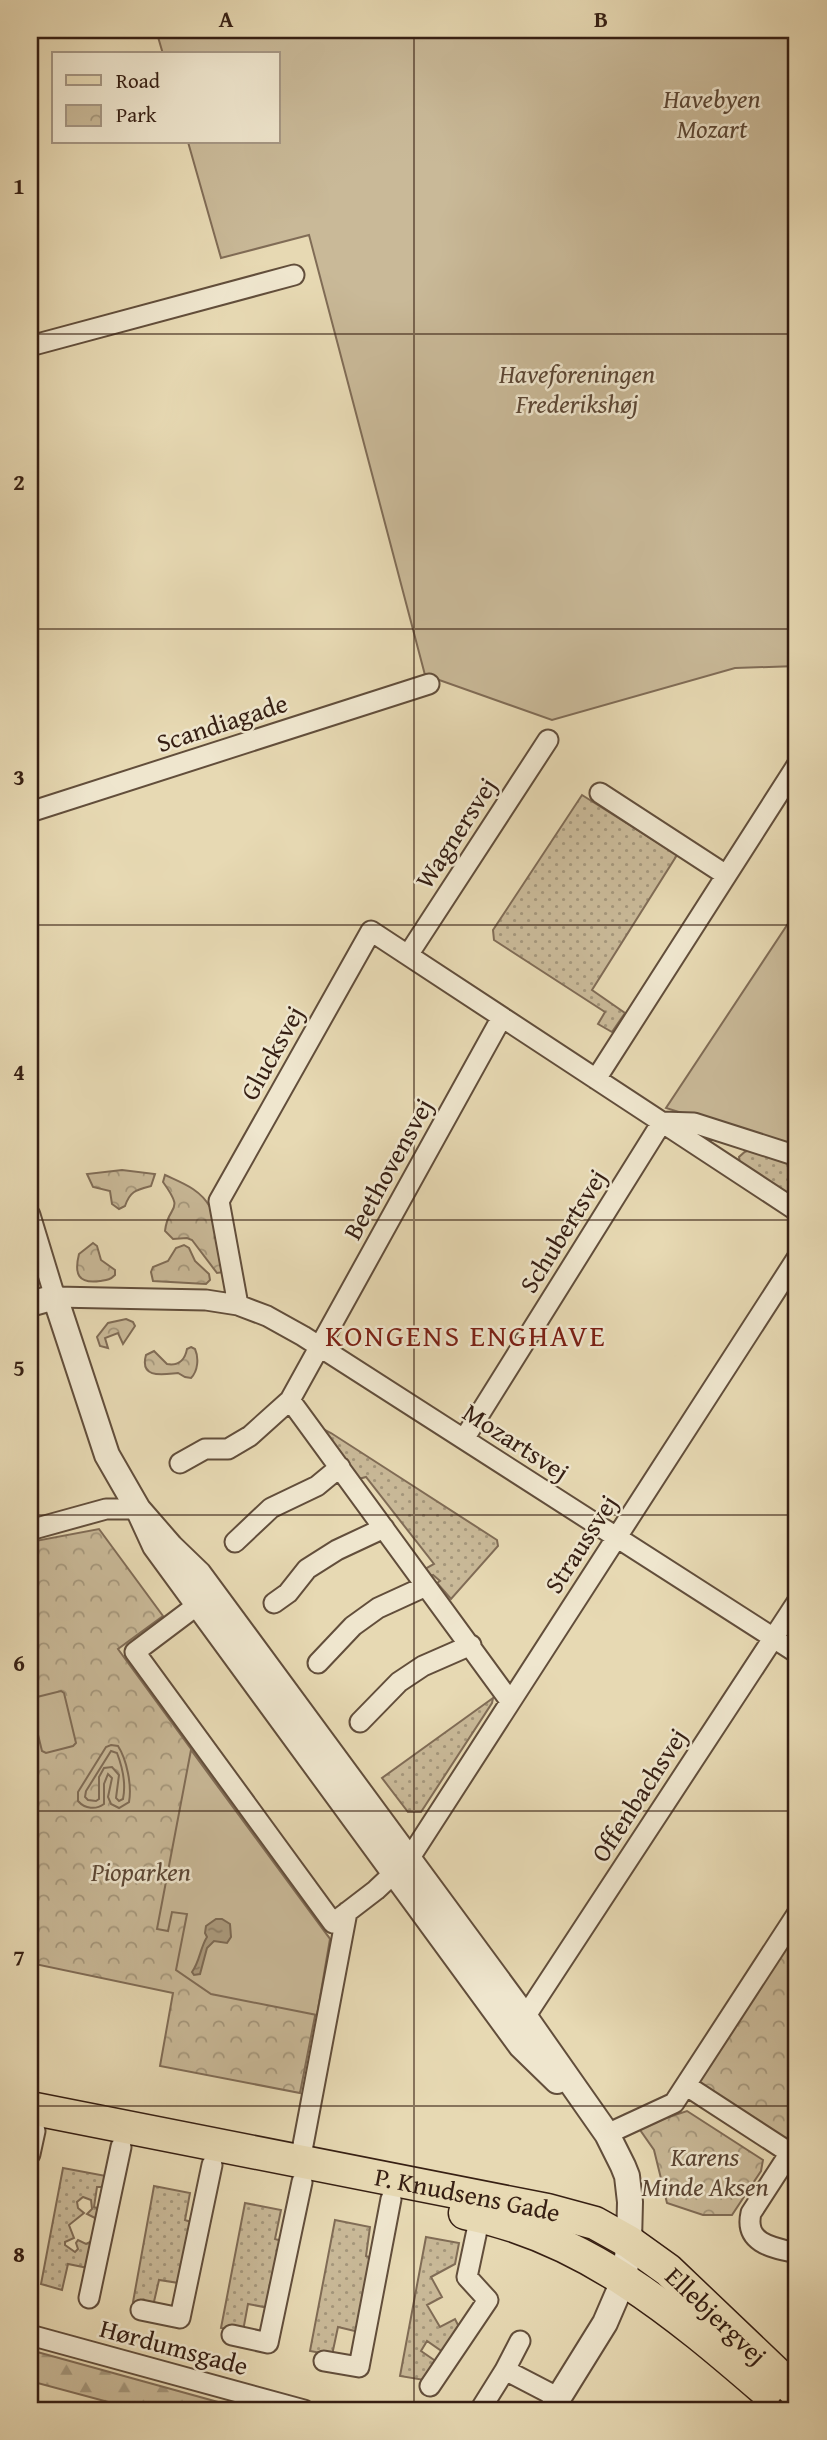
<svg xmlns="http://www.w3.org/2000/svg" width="827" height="2440" font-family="'Gentium Book Plus',serif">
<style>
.grass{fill:url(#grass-dots);stroke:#806c56;stroke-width:2}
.forest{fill:url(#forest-firs);stroke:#806c56;stroke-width:2}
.park{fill:url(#park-crowns);stroke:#806c56;stroke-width:2}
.garden{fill:#c9b998;stroke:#806c56;stroke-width:2;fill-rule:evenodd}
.water{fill:url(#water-ripples);stroke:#7c6953;stroke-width:2}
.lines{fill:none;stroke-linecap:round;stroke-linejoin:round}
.minor-casing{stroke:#624e3b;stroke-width:23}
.tertiary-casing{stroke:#624e3b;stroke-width:28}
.primary-casing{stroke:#361f13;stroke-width:35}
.minor{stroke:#efe6ce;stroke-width:19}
.tertiary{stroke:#efe6ce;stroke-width:24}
.primary{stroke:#e7d9b3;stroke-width:32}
.grid{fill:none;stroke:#361f13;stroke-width:2;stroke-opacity:0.55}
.labels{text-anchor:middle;stroke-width:5;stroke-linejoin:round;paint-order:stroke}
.park-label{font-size:26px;font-style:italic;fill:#5b4634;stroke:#efe6ce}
.street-label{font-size:26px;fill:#361f13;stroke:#efe6ce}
.quarter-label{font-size:30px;letter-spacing:2px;fill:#7a1f14;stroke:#efe6ce}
.neatline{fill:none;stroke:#361f13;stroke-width:2.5}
.grid-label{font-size:23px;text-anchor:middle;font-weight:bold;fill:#361f13}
</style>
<defs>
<pattern id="grass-dots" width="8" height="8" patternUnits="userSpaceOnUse" patternTransform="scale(1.75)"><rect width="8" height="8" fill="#c9b998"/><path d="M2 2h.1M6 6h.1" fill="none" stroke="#a4967b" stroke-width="1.8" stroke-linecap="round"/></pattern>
<pattern id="forest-firs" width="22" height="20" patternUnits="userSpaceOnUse" patternTransform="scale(1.75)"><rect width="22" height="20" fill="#c9b998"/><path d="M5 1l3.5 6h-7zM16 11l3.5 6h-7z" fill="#a4967b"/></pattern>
<pattern id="park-crowns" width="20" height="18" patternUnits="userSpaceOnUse" patternTransform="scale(1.75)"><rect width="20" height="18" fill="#c9b998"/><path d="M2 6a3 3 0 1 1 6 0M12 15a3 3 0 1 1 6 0" fill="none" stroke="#a4967b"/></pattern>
<pattern id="water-ripples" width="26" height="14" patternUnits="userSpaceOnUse" patternTransform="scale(1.75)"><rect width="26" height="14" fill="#ab9a7d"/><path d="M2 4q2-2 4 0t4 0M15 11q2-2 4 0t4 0" fill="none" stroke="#8c7d65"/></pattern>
</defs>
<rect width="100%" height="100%" fill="#e7d9b3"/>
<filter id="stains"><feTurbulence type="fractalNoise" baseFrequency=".00286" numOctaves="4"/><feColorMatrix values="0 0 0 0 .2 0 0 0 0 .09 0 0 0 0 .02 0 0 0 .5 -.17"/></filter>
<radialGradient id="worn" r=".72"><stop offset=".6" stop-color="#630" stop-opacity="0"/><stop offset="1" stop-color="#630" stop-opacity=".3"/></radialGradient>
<!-- grass -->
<path class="grass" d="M582 795 677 855 592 990 625 1013 612 1032 598 1024 605 1012 494 940 493 930Z
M748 1149 797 1166V1204L740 1164 739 1157Z
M315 1425 331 1433 497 1540 498 1546 451 1599 437 1583 440 1581 433 1575 428 1577 423 1570 434 1564 366 1477 355 1480Z
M493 1698 492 1703 421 1812H408L382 1778Z
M63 2168 106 2176 104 2187H97L94 2207 100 2209 97 2219 87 2214 92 2209 91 2200 83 2197 77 2202 78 2208 84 2213 69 2225 74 2238 65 2242V2245L75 2252 78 2249 76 2243 78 2240 86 2244 94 2240 88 2268 68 2264 62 2290 41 2284Z
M154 2186 190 2193 185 2220 191 2222 179 2283 159 2280 153 2306 133 2302Z
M245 2203 281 2210 275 2239 282 2241 269 2308 248 2304 243 2331 221 2328Z
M335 2220 370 2227 366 2256 372 2258 359 2332 338 2327 332 2355 310 2351Z
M426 2237 459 2243 455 2264 431 2277 442 2297 427 2305 440 2327 455 2319 459 2327 443 2352 427 2341 421 2351 437 2362 424 2380 400 2376Z"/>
<!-- forest -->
<path class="forest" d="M30 2350 247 2410H138L30 2381Z"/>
<!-- park -->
<path class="park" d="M122 1170 155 1174 151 1186C136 1190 130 1191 125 1206L119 1209 112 1204 110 1191 93 1187 87 1174Z
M165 1175C182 1183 200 1189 210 1207L224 1272 217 1273 192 1240 187 1238 173 1239 165 1231C168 1203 186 1214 163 1182Z
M93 1243 97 1246 101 1260 115 1270V1275C110 1280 107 1280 100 1281 78 1284 74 1274 79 1254Z
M184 1245 189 1248 195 1261 209 1274 210 1280 206 1284 153 1281 151 1272 153 1267 168 1261 176 1248Z
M126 1319 133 1322 135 1326 123 1344 118 1333 105 1338 108 1348 100 1346 97 1337 108 1323Z
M191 1347 195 1349C199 1358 198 1371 191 1378L185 1377 178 1373C165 1374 139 1380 146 1355L154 1351 167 1364C178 1366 185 1360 187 1349Z
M99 1529 163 1616 118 1649 330 1939 300 2093 160 2066 173 1993 30 1963V1661L36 1659 30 1621V1542Z
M797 1927V2128L787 2144 695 2086Z
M687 2111 763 2160 761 2171 732 2215H703L667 2203 654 2150 638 2127Z"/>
<!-- garden -->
<path class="garden" d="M156 30H797V666L735 668 552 720 425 675 309 235 221 258 188 142H278V54H163Z
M797 910V1149L666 1108Z
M61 1691 64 1693 76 1743 73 1746 46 1753 42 1751 30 1702 33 1698Z
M111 1745 118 1746C127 1760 132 1786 129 1802L119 1808 111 1804 108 1797 112 1778 108 1774 104 1784V1804C96 1810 85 1809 78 1801V1792L106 1747ZM111 1751 117 1753C122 1766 126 1784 123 1799L119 1801 116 1798 119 1775 112 1767 104 1768 99 1777V1799L96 1801 88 1800 85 1797 86 1791Z
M191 1750 330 1939 317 2015 211 1994 176 1970 187 1914 172 1912 168 1931 157 1929Z"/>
<!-- water -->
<path class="water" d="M216 1919H222L230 1924 231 1937 227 1943 214 1941 207 1948 200 1974 194 1975 192 1972C200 1961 200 1948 207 1937L205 1933 206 1926Z"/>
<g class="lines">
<!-- minor casing -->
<g class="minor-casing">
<path id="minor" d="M30 346 294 275
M600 793 726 875
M30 812 429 684
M408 955 548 740
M502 1017 290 1400 510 1701
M596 1079 797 765
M30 1215 55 1297 206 1300 238 1305 267 1316 303 1336 797 1653
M238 1305 219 1201 371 931 797 1211
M464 1439 662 1122 694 1123 797 1156
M180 1463 205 1449H228L250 1436 290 1400
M30 1530 106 1509H138
M235 1542 271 1508 317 1486 340 1467
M208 1597 135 1652 333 1923 376 1890 409 1859 797 1258
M274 1603 288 1593 307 1569 337 1550 384 1528
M318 1663 353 1626 378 1608 426 1586
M360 1722 399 1682 423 1666 471 1645
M525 2017 797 1602
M687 2086 790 2153
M607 2134 674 2103 797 1914
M797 2142 751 2213C744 2244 774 2248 797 2253
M30 2154 35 2131
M300 2161 347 1912
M89 2298 121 2147
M141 2310 180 2318 212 2165
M30 2335 304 2410
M232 2335 268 2343 302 2182
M324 2361 359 2367 391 2199
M505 2370 520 2341
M430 2386 488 2300 467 2277 480 2216
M480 2410 505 2370 559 2398"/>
</g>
<!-- tertiary casing -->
<g class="tertiary-casing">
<path id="tertiary" d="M30 1304 55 1297 107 1455 138 1509 155 1546 521 2046 557 2081
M138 1509 171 1547 199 1574 525 2017 607 2134 623 2166 627 2176 630 2202 629 2242 624 2279 605 2323 551 2410"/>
</g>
<!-- primary casing -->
<g class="primary-casing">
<g id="primary">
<path id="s1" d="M30 2108 547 2210 595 2223 629 2242 668 2270 797 2393"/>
<path d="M465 2213C584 2236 677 2314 766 2391"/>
</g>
</g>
<!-- minor -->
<use href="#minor" class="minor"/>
<!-- tertiary -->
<use href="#tertiary" class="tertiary"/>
<!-- primary -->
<use href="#primary" class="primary"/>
</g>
<!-- grid -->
<path class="grid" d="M414 30V2410M30 334H797M30 629H797M30 925H797M30 1220H797M30 1515H797M30 1811H797M30 2106H797"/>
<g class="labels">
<!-- park labels -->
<g class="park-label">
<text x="712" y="108">Havebyen<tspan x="712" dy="30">Mozart</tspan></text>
<text x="577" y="383">Haveforeningen<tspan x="577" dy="30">Frederikshøj</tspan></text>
<text x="141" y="1881">Pioparken</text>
<text x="705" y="2166">Karens<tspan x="705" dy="30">Minde Aksen</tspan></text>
</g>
<!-- street labels -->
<g class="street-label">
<text transform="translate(222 723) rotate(-18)" y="9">Scandiagade</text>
<text transform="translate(456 833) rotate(-57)" y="9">Wagnersvej</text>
<text transform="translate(272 1053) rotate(-61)" y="9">Glucksvej</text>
<text transform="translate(388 1169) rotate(-61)" y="9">Beethovensvej</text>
<text transform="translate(563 1231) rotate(-58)" y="9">Schubertsvej</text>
<text transform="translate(516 1442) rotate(33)" y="9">Mozartsvej</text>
<text transform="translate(581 1544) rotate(-57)" y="9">Straussvej</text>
<text transform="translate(639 1795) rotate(-57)" y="9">Offenbachsvej</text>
<text dy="9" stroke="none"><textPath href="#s1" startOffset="446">P. Knudsens Gade</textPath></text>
<text dy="9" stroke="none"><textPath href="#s1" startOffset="730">Ellebjergvej</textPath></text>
<text transform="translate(174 2347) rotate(15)" y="9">Hørdumsgade</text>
</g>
<!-- quarter labels -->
<g class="quarter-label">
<text x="466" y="1346">KONGENS ENGHAVE</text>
</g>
</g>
<!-- margin -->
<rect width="827" height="2440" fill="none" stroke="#e7d9b3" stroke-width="77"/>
<!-- legend -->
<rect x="52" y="52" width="228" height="91" fill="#efe6ce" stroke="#a59683" stroke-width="2"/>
<rect x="66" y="75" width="35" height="10" fill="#e7d9b3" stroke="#a59683" stroke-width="2"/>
<text x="116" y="88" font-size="21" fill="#361f13">Road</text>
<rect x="66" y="105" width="35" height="21" fill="url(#park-crowns)" stroke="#a59683" stroke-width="2"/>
<text x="116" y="122" font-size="21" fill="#361f13">Park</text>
<rect x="38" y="38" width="750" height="2364" class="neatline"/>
<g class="grid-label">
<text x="226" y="27">A</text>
<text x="601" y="27">B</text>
<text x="19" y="194">1</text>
<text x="19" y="490">2</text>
<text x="19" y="785">3</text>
<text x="19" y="1080">4</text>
<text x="19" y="1376">5</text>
<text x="19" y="1671">6</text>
<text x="19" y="1966">7</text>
<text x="19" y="2262">8</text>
</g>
<rect width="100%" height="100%" filter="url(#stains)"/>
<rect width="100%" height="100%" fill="url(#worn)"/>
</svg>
